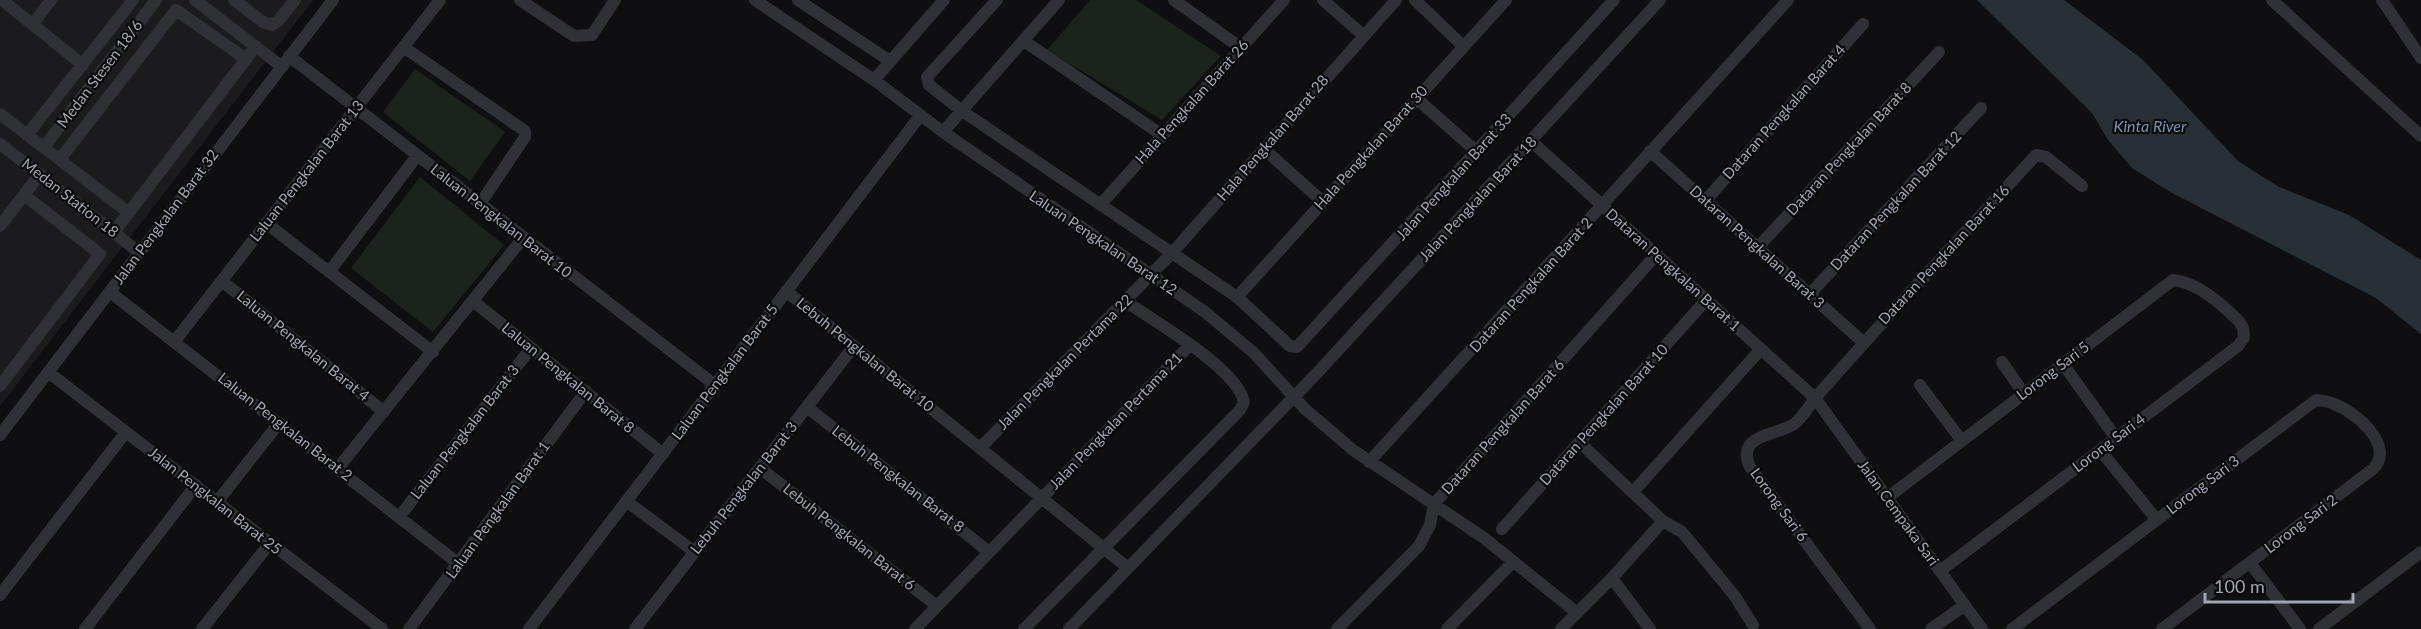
<svg xmlns="http://www.w3.org/2000/svg" width="2421" height="629" font-family="Lato,sans-serif">
<style>
.built{fill:#1b1b1e}
.green{fill:#1c231c}
.water{fill:#283036}
.lines{fill:none;stroke-linecap:round;stroke-linejoin:round}
.minor{stroke:#303136;stroke-width:12}
.labels{text-anchor:middle;stroke-width:4.5;stroke-linejoin:round;paint-order:stroke}
.street-label{font-size:15px;fill:#a0a6b2;stroke:#0a0a0c}
.water-label{font-size:16px;font-style:italic;fill:#7695ad;stroke:#0a0a0c}
</style>
<rect width="100%" height="100%" fill="#0f0f11"/>
<!-- built -->
<path class="built" d="M0 0H313L0 406Z"/>
<!-- green -->
<path class="green" d="M1090 0H1136L1221 56 1162 120 1047 50Z
M415 69 505 132 470 181 383 112Z
M420 177 504 245 433 332 351 268Z"/>
<!-- water -->
<path class="water" d="M1977 0H2064L2143 60 2238 161 2279 187 2349 215 2421 260V334L2376 298 2172 193 2132 168 2108 140 2092 113Z"/>
<g class="lines">
<!-- minor -->
<path class="minor" d="M2 0 83 65
M195 0 281 66
M234 0 263 22 272 25 278 21 295 0
M520 0 574 36 592 35 615 0
M755 0 874 80 943 132 1205 312 1254 353 1305 409 1353 450 1484 538 1576 612
M798 0 890 61
M997 0 927 77 929 85 962 111 1237 297 1290 346 1297 347 1614 0
M1174 0 1241 48
M1323 0 1363 35
M1415 0 1463 46
M2272 0 2421 136
M2382 0 2421 58
M33 24 51 0
M1024 41 1162 135
M405 48 525 131V137L480 204
M289 56 715 385
M874 80 944 0
M1416 98 1477 152
M0 114 129 213
M943 132 1059 0
M27 135 133 0
M1531 141 1815 398 1982 629
M0 144 140 253
M44 147 156 0
M1264 149 1323 202
M1650 151 1864 343
M60 159 176 10 246 59
M1706 200 1863 24
M1101 204 1284 0
M266 223 433 352
M0 226 40 174
M114 232 256 46
M1758 247 1939 52
M329 272 417 156
M222 281 384 412
M786 291 1128 568
M110 292 459 564
M1810 294 1981 108
M1237 297 1506 0
M473 301 663 454
M174 342 440 0
M2002 362 2024 394
M2063 364 2116 438
M48 372 382 629
M1920 385 1962 441
M0 386 100 254 24 195
M807 407 989 552
M0 435 333 0
M1579 442 1663 521 1682 532 1734 595 1753 625
M980 448 1172 253 1396 0
M2100 450 2157 520
M1369 462 1788 0
M338 468 523 238
M760 468 937 606
M1633 492 1761 349
M1887 498 2173 280C2199 283 2221 304 2239 321L2243 328 2244 338 2238 346 1940 571
M626 501 695 552
M217 502 279 423
M399 517 531 348
M1502 529 1706 300
M2250 563 2300 629
M1612 578 1650 629
M0 595 126 432
M85 629 196 485
M202 629 270 543
M409 629 586 391
M529 629 920 116
M635 629 854 346
M915 629 1190 345
M1024 629 1240 410 1244 402C1237 368 1154 321 1125 301
M1069 629 1318 372 1660 0
M1337 629 1419 546 1430 525 1434 504 1656 255
M1447 629 1513 562
M1561 629 1612 578 1663 521
M1870 629 1750 467C1735 434 1776 436 1794 424 1803 418 1810 404 1817 396 1889 314 1963 235 2036 155L2046 157 2082 186
M1931 629 1965 605
M2012 629 2316 400C2322 401 2329 401 2334 404 2356 412 2396 446 2373 469L2162 629
M2319 629 2421 552"/>
</g>
<g class="labels">
<!-- street labels -->
<g class="street-label">
<text transform="translate(100 74) rotate(-53)" y="5">Medan Stesen 18/6</text>
<text transform="translate(1192 102) rotate(-48)" y="5">Hala Pengkalan Barat 26</text>
<text transform="translate(1784 112) rotate(-48)" y="5">Dataran Pengkalan Barat 4</text>
<text transform="translate(1273 138) rotate(-49)" y="5">Hala Pengkalan Barat 28</text>
<text transform="translate(1371 148) rotate(-48)" y="5">Hala Pengkalan Barat 30</text>
<text transform="translate(1849 149) rotate(-47)" y="5">Dataran Pengkalan Barat 8</text>
<text transform="translate(307 171) rotate(-52)" y="5">Laluan Pengkalan Barat 13</text>
<text transform="translate(1454 177) rotate(-48)" y="5">Jalan Pengkalan Barat 33</text>
<text transform="translate(70 198) rotate(38)" y="5">Medan Station 18</text>
<text transform="translate(1478 199) rotate(-47)" y="5">Jalan Pengkalan Barat 18</text>
<text transform="translate(1896 201) rotate(-47)" y="5">Dataran Pengkalan Barat 12</text>
<text transform="translate(166 217) rotate(-53)" y="5">Jalan Pengkalan Barat 32</text>
<text transform="translate(501 221) rotate(38)" y="5">Laluan Pengkalan Barat 10</text>
<text transform="translate(1103 243) rotate(34)" y="5">Laluan Pengkalan Barat 12</text>
<text transform="translate(1757 247) rotate(42)" y="5">Dataran Pengkalan Barat 3</text>
<text transform="translate(1944 255) rotate(-47)" y="5">Dataran Pengkalan Barat 16</text>
<text transform="translate(1673 270) rotate(42)" y="5">Dataran Pengkalan Barat 1</text>
<text transform="translate(1531 285) rotate(-48)" y="5">Dataran Pengkalan Barat 2</text>
<text transform="translate(303 346) rotate(39)" y="5">Laluan Pengkalan Barat 4</text>
<text transform="translate(865 355) rotate(39)" y="5">Lebuh Pengkalan Barat 10</text>
<text transform="translate(1065 362) rotate(-45)" y="5">Jalan Pengkalan Pertama 22</text>
<text transform="translate(2053 371) rotate(-37)" y="5">Lorong Sari 5</text>
<text transform="translate(725 372) rotate(-53)" y="5">Laluan Pengkalan Barat 5</text>
<text transform="translate(568 378) rotate(39)" y="5">Laluan Pengkalan Barat 8</text>
<text transform="translate(1604 415) rotate(-48)" y="5">Dataran Pengkalan Barat 10</text>
<text transform="translate(1116 421) rotate(-46)" y="5">Jalan Pengkalan Pertama 21</text>
<text transform="translate(285 427) rotate(38)" y="5">Laluan Pengkalan Barat 2</text>
<text transform="translate(1503 427) rotate(-48)" y="5">Dataran Pengkalan Barat 6</text>
<text transform="translate(465 432) rotate(-52)" y="5">Laluan Pengkalan Barat 3</text>
<text transform="translate(2109 443) rotate(-37)" y="5">Lorong Sari 4</text>
<text transform="translate(898 479) rotate(38)" y="5">Lebuh Pengkalan Barat 8</text>
<text transform="translate(2203 485) rotate(-37)" y="5">Lorong Sari 3</text>
<text transform="translate(744 488) rotate(-52)" y="5">Lebuh Pengkalan Barat 3</text>
<text transform="translate(215 501) rotate(38)" y="5">Jalan Pengkalan Barat 25</text>
<text transform="translate(1779 505) rotate(54)" y="5">Lorong Sari 6</text>
<text transform="translate(498 510) rotate(-54)" y="5">Laluan Pengkalan Barat 1</text>
<text transform="translate(1898 513) rotate(54)" y="5">Jalan Cempaka Sari</text>
<text transform="translate(2301 524) rotate(-37)" y="5">Lorong Sari 2</text>
<text transform="translate(849 537) rotate(38)" y="5">Lebuh Pengkalan Barat 6</text>
</g>
<!-- water labels -->
<g class="water-label">
<text x="2150" y="132">Kinta River</text>
</g>
</g>
<!-- scale -->
<path d="M2205 593v9h148v-9" fill="none" stroke="#a0a6b2" stroke-width="3"/>
<text x="2214" y="593" font-size="18" fill="#a0a6b2" stroke="#0a0a0c" stroke-width="4.5" paint-order="stroke">100 m</text>
</svg>
